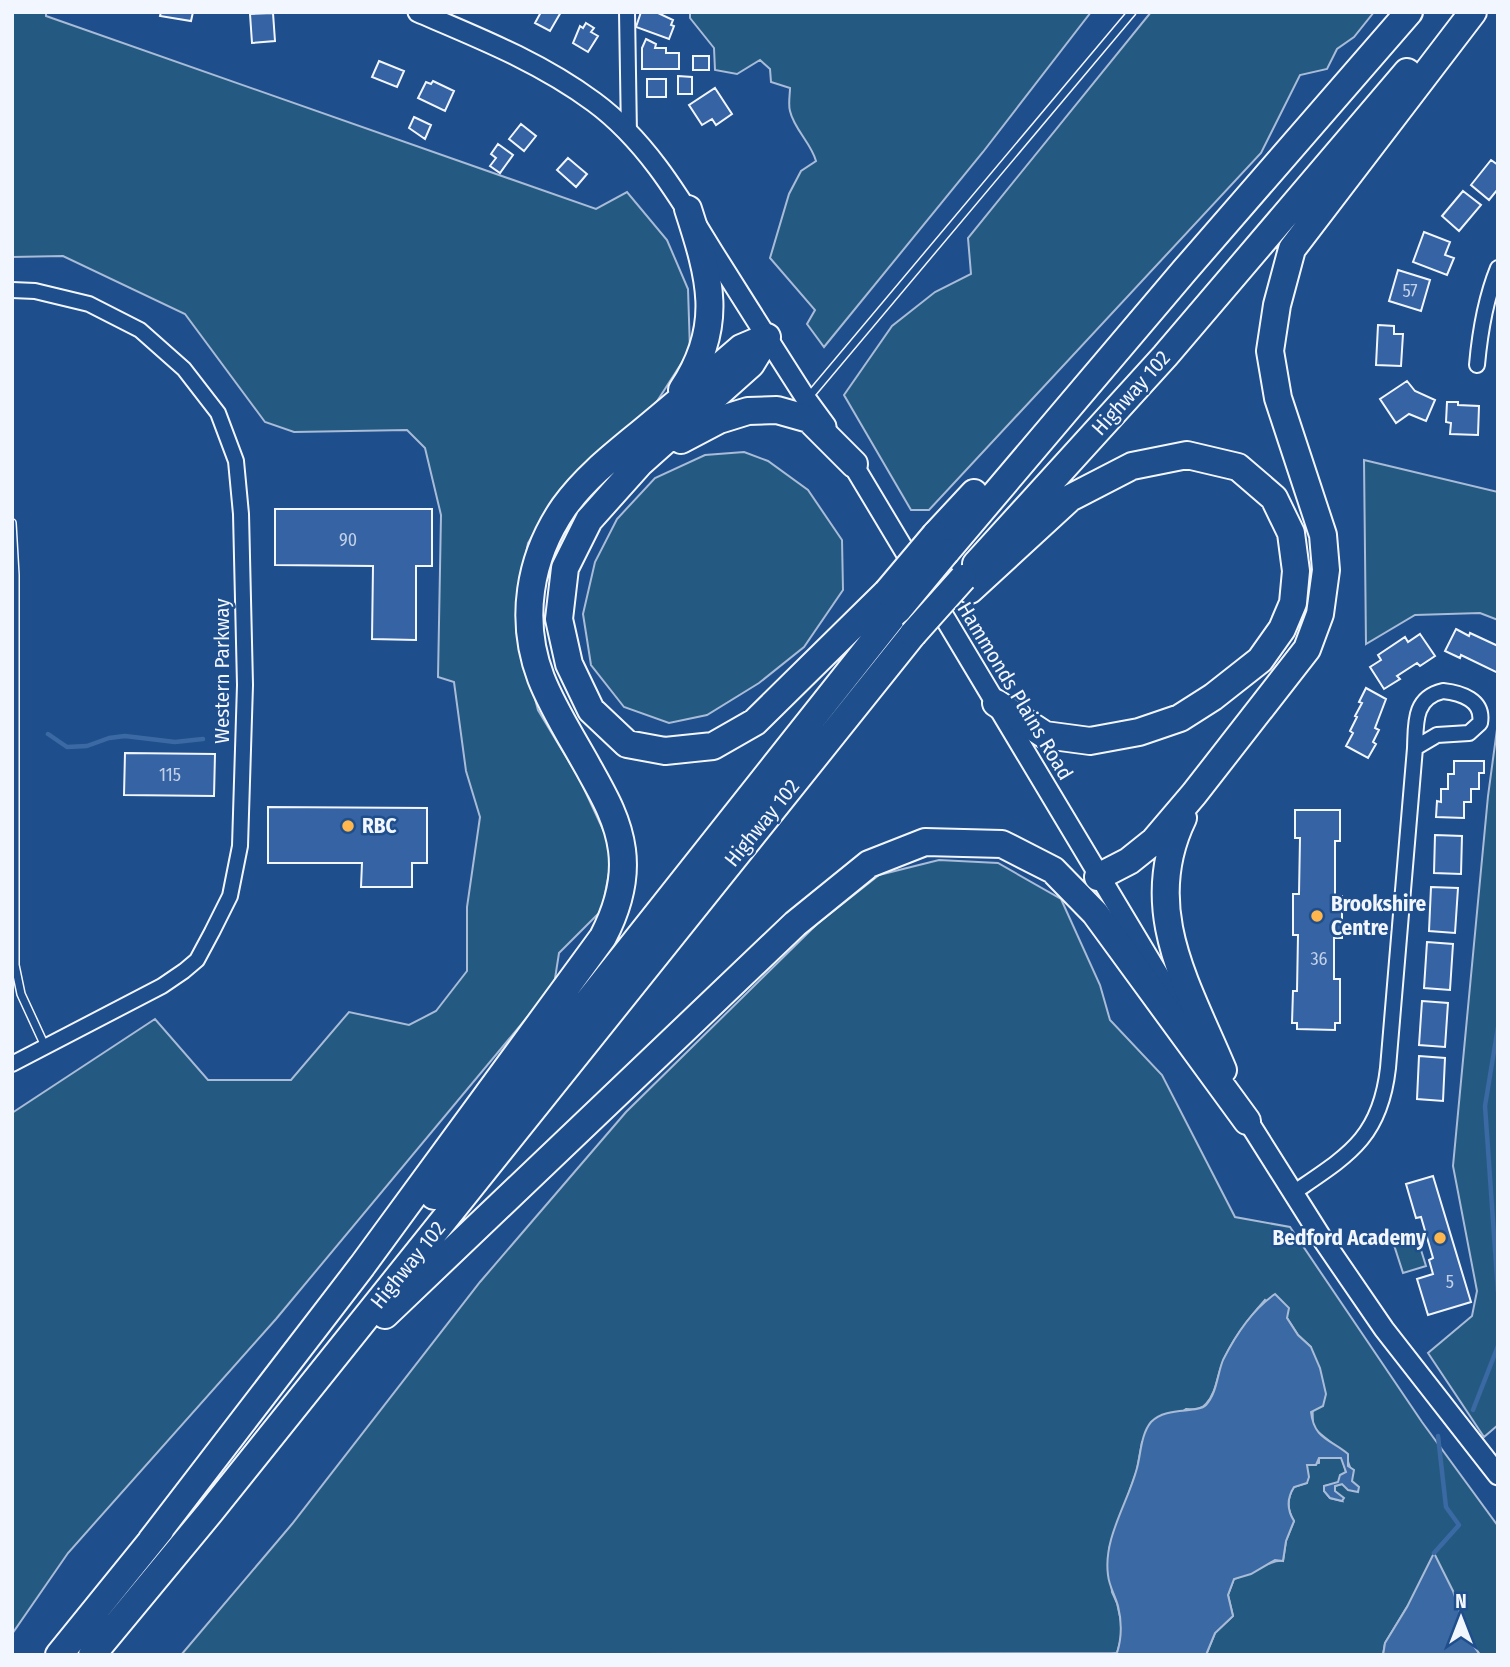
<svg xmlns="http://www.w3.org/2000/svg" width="1510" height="1667" font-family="'Fira Sans Condensed',sans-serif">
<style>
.green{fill:#245a82;stroke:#a8bbd7;stroke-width:2}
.water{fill:#3b69a3;stroke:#a8bbd7;stroke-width:2}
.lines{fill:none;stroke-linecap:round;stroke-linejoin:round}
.stream{stroke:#3b69a3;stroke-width:4.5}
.building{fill:#3563a3;stroke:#f2f6ff;stroke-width:2}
.lane-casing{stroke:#f2f6ff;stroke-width:10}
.street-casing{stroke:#f2f6ff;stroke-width:18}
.secondary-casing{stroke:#f2f6ff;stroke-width:23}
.highway-casing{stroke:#f2f6ff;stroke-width:30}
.lane{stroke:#1f4e8c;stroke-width:7}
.street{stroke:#1f4e8c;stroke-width:14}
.secondary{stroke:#1f4e8c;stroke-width:19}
.highway{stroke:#1f4e8c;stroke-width:26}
.highway-bridge-casing{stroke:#f2f6ff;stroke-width:30;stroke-linecap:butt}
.highway-bridge{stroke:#1f4e8c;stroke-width:26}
.poi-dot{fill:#ffb74d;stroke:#1f4e8c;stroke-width:2.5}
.labels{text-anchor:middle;stroke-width:5;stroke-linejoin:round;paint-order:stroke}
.number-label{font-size:18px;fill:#c3d1e8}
.street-label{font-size:21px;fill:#f2f6ff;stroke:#1f4e8c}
.poi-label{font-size:21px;font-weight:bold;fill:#f2f6ff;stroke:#1f4e8c;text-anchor:start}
</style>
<rect width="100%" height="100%" fill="#1f4e8c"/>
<!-- green -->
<path class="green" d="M12 12H46V16L596 209 627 192 667 240 688 289 690 350 654 406 600 449 564 485 528 543 519 589 520 642 538 710 580 780 613 851 602 910 559 953 554 985 276 1319 68 1553 12 1634V1113L155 1019 208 1080H291L349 1012 409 1025 436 1011 467 971V907L480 817 466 771 454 682 438 677 441 515 425 448 407 430 294 432 265 422 185 314 63 256 12 257Z
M690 12H1091L983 152 824 347 807 324 815 310 770 258 789 194 801 171 816 161C811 143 794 129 790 111 788 104 790 95 790 88L771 82 770 69 760 60 737 74 715 70 714 48 690 18Z
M1151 12H1374L1354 37 1337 49 1327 69 1300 75 1261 153 929 510H911L844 395 892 326 935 292 971 274 968 238Z
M744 452 768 461 808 490 842 540 843 590 804 647 759 683 707 715 669 723 624 707 591 665 583 614 595 562 617 519 655 478 705 455Z
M1364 460 1498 492V620L1480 613 1415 615 1366 644Z
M1498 722V1425L1484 1437 1428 1353 1472 1316 1477 1291 1453 1166 1488 796Z
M939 860 998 863 1061 899 1100 985 1110 1020 1162 1075 1235 1217 1290 1227 1422 1422 1498 1526V1655H1480L1469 1639 1463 1623 1407 1607 1385 1643 1383 1655H1206L1215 1633 1233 1616 1228 1595 1234 1579C1247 1575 1272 1559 1283 1561L1286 1541 1294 1521C1287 1510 1287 1498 1294 1487L1307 1483V1465L1319 1463V1458H1342L1346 1472 1338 1483 1324 1486V1491L1330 1498 1342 1501 1335 1491V1486L1342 1484 1345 1486 1352 1482C1351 1448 1332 1447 1313 1427L1311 1347 1298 1335 1287 1318 1265 1300C1249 1318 1231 1341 1222 1364 1217 1377 1216 1393 1206 1404 1200 1411 1194 1409 1186 1409L1142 1442 1137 1470 1109 1549 1112 1592 1117 1603 1121 1621 1122 1635 1117 1653 181 1655 292 1524 480 1282 626 1112 817 924 879 875Z
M1417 1237 1426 1266 1403 1273 1394 1245Z"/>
<!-- water -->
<path class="water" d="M1275 1294 1289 1308 1287 1318 1298 1335 1311 1347 1320 1368 1326 1394 1323 1406 1311 1412C1314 1439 1330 1439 1348 1454V1466L1354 1470 1352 1481 1359 1487 1358 1492 1348 1490 1342 1484 1335 1486V1491L1344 1498 1342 1501 1330 1498 1324 1491V1486L1338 1482 1340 1475 1346 1472 1341 1458H1319L1316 1465H1307L1309 1477 1307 1483 1294 1487C1287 1498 1287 1510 1294 1521L1286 1541 1283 1561 1275 1560 1251 1574 1234 1579 1228 1595 1233 1616 1215 1633 1206 1655H1105L1117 1653C1122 1637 1122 1622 1118 1606 1115 1595 1109 1586 1108 1575 1103 1538 1128 1503 1137 1468 1141 1453 1141 1434 1151 1422 1166 1406 1197 1414 1206 1405 1217 1393 1217 1375 1223 1360 1235 1336 1253 1309 1275 1294Z
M1434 1553 1453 1591 1469 1639 1480 1655H1383L1385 1643 1407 1607Z"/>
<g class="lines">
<!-- stream -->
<path class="stream" d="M48 734 67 747 87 746 109 738 125 736 175 742 203 739
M1498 1027 1485 1106 1498 1292
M1473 1410 1498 1346
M1434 1553 1459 1525 1446 1507 1438 1436"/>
</g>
<!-- building -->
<path class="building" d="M161 12H193L191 21 160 16Z
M541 12H561L550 31 535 23Z
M641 12H656L673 20 671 25 674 26 669 39 636 27Z
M273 13 275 41 252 43 250 14Z
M586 23 594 28 591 32 598 36 588 52 573 43 580 26 583 28Z
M646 39 656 44 655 48H666V53H679V69H642V48Z
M693 56H709V70H693Z
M379 61 404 71 397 87 372 77Z
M678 76 692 77V94H678Z
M647 79H666V97H647Z
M433 81 454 91 445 111 418 98 426 82 431 84Z
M715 88 732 114 716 125 712 119 702 125 689 105Z
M414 117 431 125 425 139 409 128Z
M521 124 536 136 524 151 509 139Z
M498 144 513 155 500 173 490 166 496 158 491 154Z
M568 158 587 174 576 187 557 170Z
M1491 160 1498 165V189L1489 200 1471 185Z
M1463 191 1481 205 1459 231 1442 216Z
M1424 232 1450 242 1445 255 1454 258 1447 275 1413 262Z
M1398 270 1430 280 1421 311 1389 301Z
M1378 325 1394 326V334H1403L1401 366 1376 365Z
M1407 381 1415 391 1435 400 1426 421 1409 414 1396 423 1380 399Z
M1447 402H1458V405L1479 406 1478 435 1450 434 1451 423 1446 422Z
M275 509H432V566H416V640L372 639 373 566 275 565Z
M1456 629 1469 636 1470 633 1498 646V673L1461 655 1460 658 1445 651Z
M1420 634 1435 656 1420 666 1417 663 1397 676 1400 679 1384 689 1370 667 1381 660 1378 655 1405 637 1408 642Z
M1366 688 1386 699 1375 728 1379 730 1373 742 1376 744 1368 758 1346 746 1353 733 1350 731 1357 717 1355 716 1362 703 1359 702Z
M125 753 215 754 214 796 124 795Z
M1454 761H1484V773H1479V789H1471V802H1464V818L1436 817 1437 801 1441 802V789H1448V774H1454Z
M268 807 427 808V863H412V887H361L362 863H268Z
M1295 810H1340V841H1335V895L1342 896V938H1334V979H1340V1023H1335V1030L1297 1029V1023H1292L1293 991H1297L1298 935H1293V894H1299L1300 838H1295Z
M1435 835 1462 836 1461 874 1434 873Z
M1431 887 1458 888 1455 933 1429 931Z
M1427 942 1453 944 1450 990 1424 988Z
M1422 1001 1448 1003 1445 1047 1419 1045Z
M1419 1056 1445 1058 1443 1101 1417 1099Z
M1433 1176 1471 1302 1428 1315 1417 1279 1433 1274 1429 1260 1433 1258 1421 1217 1416 1218 1406 1184Z"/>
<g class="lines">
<!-- lane casing -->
<g class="lane-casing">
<path id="lane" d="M807 399 1132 12
M12 523 15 575V965L21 994 45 1046"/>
</g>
<!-- street casing -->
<g class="street-casing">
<path id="street" d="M627 12 629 134
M12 290 35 291 89 304 140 330 184 369 218 413 236 461 241 514 245 685 240 846 230 896 212 932 197 960 184 971 162 986 12 1064
M1477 365C1480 331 1485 300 1498 268
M1443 691C1461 693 1484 700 1480 723L1469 733 1437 735 1415 748C1416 724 1413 698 1443 691Z
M1293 1193C1347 1156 1380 1139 1388 1068L1415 748"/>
</g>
<!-- secondary casing -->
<g class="secondary-casing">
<path id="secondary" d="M418 12C479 38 540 62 594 102 647 141 681 200 715 255 746 304 776 352 807 400L826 426
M846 453 1181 1012
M1241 1110 1323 1240 1384 1329 1498 1475"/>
</g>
<!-- highway casing -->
<g class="highway-casing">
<path id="highway" d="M762 346 751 364 640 463 589 520 565 568 559 619 569 664 591 710 627 744 665 751 713 746 755 722 887 592
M682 390C725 326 710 277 688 209
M681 440 719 420 748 411 777 410 809 419 854 464
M935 535 974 493
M946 552 1185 270 1409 12
M976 564 1165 356 1407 72
M970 590 1070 498 1132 466 1187 455 1238 467 1274 498 1291 533 1296 571 1293 603 1282 629 1260 660 1213 697 1180 718 1139 732 1090 741 1045 735 996 703
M1183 818C1139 909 1188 986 1223 1070
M1098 877 1129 861 1154 841 1194 794 1307 649 1320 614 1326 570 1323 535 1278 398 1270 351 1277 305 1292 249 1473 12
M434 1196 898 610
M385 1315 795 924 869 864 925 842 1002 844 1053 870 1095 913 1247 1121
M151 1541 362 1266 603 937C617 910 626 880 622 850 618 819 603 794 588 767 572 738 553 709 541 678 519 620 529 558 564 507 587 475 618 452 648 427 679 401 710 375 741 348L767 337
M59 1655 161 1529
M92 1655 211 1511 913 634"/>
</g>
<!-- lane -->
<use href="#lane" class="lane"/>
<!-- street -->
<use href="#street" class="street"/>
<!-- secondary -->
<use href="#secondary" class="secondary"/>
<!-- highway -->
<use href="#highway" class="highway"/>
<!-- highway-bridge casing -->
<g class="highway-bridge-casing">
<path id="highway-bridge" d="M887 592 935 535
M898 610 946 552
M913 634 963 578"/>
</g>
<!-- highway-bridge -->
<use href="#highway-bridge" class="highway-bridge"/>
</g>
<!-- markers -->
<g class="poi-dot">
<circle cx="348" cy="826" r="7"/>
<circle cx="1317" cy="916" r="7"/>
<circle cx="1440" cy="1238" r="7"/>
</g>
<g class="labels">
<!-- number labels -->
<g class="number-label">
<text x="1410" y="297">57</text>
<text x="348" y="546">90</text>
<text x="170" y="781">115</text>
<text x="1319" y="965">36</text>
<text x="1450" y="1288">5</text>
</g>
<!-- street labels -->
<g class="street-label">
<text transform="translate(1131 393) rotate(-48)" y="7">Highway 102</text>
<text transform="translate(222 671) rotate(-90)" y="7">Western Parkway</text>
<text transform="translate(1015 691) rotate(59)" y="7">Hammonds Plains Road</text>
<text transform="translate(762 823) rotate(-51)" y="7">Highway 102</text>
<text transform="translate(408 1265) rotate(-51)" y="7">Highway 102</text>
</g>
<!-- poi labels -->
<g class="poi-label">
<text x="362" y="833">RBC</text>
<text x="1331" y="911">Brookshire<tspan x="1331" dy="24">Centre</tspan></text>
<text x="1426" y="1245" text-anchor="end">Bedford Academy</text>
</g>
</g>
<!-- border -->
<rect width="1510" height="1667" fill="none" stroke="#f2f6ff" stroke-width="28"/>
<!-- north arrow -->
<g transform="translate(1461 1618)" stroke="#1f4e8c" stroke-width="5" paint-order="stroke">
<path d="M0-5L12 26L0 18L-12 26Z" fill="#f2f6ff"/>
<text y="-10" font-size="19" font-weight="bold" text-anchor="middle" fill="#f2f6ff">N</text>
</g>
</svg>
